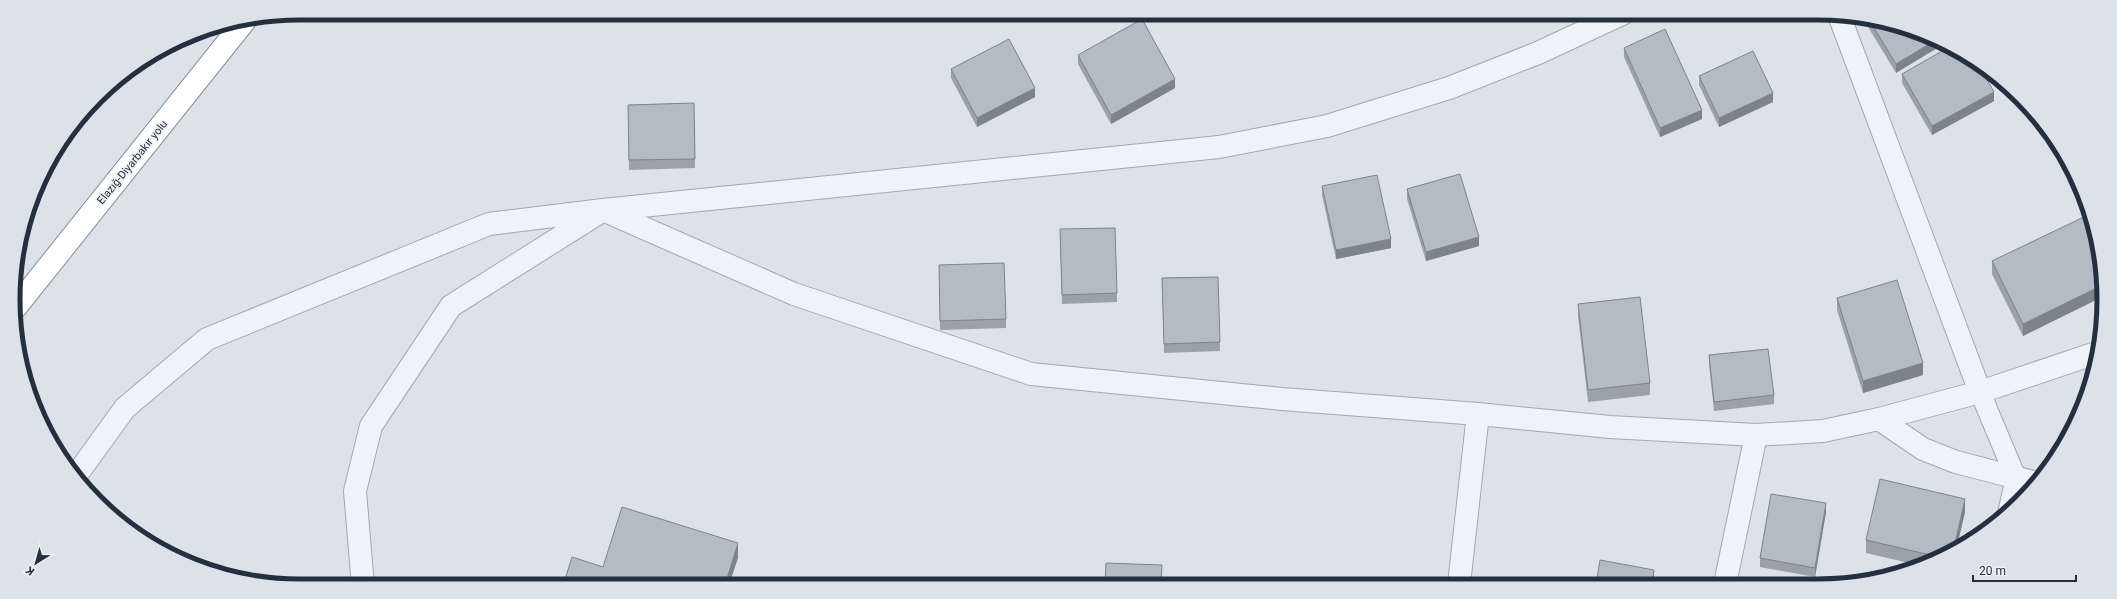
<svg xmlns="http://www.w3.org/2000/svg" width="2117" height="599" font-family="Roboto,sans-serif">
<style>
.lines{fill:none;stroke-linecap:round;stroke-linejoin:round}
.service-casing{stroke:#a1a9b2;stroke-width:22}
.minor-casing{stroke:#a1a9b2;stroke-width:24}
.trunk-casing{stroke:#8290a0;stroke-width:24}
.service{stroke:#eff2f6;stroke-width:20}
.minor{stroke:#eff2f6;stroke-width:22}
.trunk{stroke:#fff;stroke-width:22}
.wall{fill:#9aa1a9}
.shaded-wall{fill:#7d838a}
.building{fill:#b3bbc5;stroke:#7d838a}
.labels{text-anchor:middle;stroke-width:3.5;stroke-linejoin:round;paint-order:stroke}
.street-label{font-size:11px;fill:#243040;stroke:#ecf1f6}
.rim{fill:none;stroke:#243040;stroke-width:5}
</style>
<rect width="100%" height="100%" fill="#dce2e8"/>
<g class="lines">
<!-- service casing -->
<g class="service-casing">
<path id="service" d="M1980 392 2016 478 2008 513"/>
</g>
<!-- minor casing -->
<g class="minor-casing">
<path id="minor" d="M1839 15 1980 392
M605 211 794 294 1031 374 1282 399 1478 414 1610 427 1756 435 1823 431 1879 419 1980 392 2099 352
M1879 419 1923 449 1956 462 2033 482
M75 477 125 408 207 339 489 224 603 210 1219 147 1327 126 1449 88 1538 53 1624 13
M1459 584 1478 414
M1725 584 1756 435
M363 586 355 491 371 426 451 306 597 214"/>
</g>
<!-- trunk casing -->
<g class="trunk-casing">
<path id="trunk" d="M16 307 247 18"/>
</g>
<!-- service -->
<use href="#service" class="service"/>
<!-- minor -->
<use href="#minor" class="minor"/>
<!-- trunk -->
<use href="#trunk" class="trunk"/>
</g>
<!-- wall -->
<path class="wall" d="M1862 17 1873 18 1927 35 1896 73Z
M1624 48 1702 119 1660 137 1624 57Z
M1078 55 1175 88 1111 124 1078 64Z
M951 69 1035 97 977 127 951 78Z
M1902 74 1994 101 1932 135 1902 83Z
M1699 76 1773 102 1719 127 1699 85Z
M2010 88 2015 93 2013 94Z
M694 103 695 168 629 170 628 105Z
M1322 186 1391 248 1336 259 1322 195Z
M1407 189 1479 246 1426 261 1407 199Z
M1060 229 1117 293V302L1062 304Z
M2098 243 2104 296 2023 336 1992 274V261Z
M939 274 1006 319V328L940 330Z
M1218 277 1220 351 1164 353 1162 278Z
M1837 298 1923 375 1863 393 1837 310Z
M1578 304 1650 383V395L1588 402 1578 316Z
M1709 355 1774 395V404L1714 411 1709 364Z
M1826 512 1815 577 1760 567V558Z
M1965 512 1957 546 1927 564 1922 566 1866 553V540Z"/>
<!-- shaded-wall -->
<path class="shaded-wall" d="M1936 40 1944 44 1896 73V64Z
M1175 79V88L1111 124V115Z
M1035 88V97L977 127V118Z
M1994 92V101L1932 135V126Z
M1773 93V102L1719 127V118Z
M1702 110V119L1660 137V128Z
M1479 237V246L1426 261V252Z
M1391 239V248L1336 259V250Z
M2103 285 2104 296 2023 336V324Z
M1923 363V375L1863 393V381Z
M1965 499V512L1957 546 1954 548Z
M1826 503V512L1815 577V568Z
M738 543V558L729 585H725Z
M1654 570V579L1653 584H1652Z"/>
<!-- building -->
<path class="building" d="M1868 18H1873L1927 35 1936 40 1896 64Z
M1142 19 1175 79 1111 115 1078 55Z
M1665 29 1702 110 1660 128 1624 48Z
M1009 39 1035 88 977 118 951 69Z
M1949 47 1977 62 1994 92 1932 126 1902 74Z
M1753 51 1773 93 1719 118 1699 76Z
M694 103 695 159 629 160 628 105Z
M1460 174 1479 237 1426 252 1407 189Z
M1377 175 1391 239 1336 250 1322 186Z
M2088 215 2093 224 2098 243 2103 285 2023 324 1992 261Z
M1115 228 1117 293 1062 295 1060 229Z
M1004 263 1006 319 940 321 939 265Z
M1218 277 1220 342 1164 344 1162 278Z
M1897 280 1923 363 1863 381 1837 298Z
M1640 297 1650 383 1588 390 1578 304Z
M1768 349 1774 395 1714 402 1709 355Z
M1880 479 1965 499 1954 548 1939 557 1866 540Z
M1771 494 1826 503 1815 568 1760 558Z
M622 507 738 543 725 585 563 586 572 557 603 567Z
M1600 560 1654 570 1652 584H1596Z
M1106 563 1162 565 1161 585H1105Z"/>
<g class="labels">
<!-- street labels -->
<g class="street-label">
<text transform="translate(132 162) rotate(-51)" y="4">Elazığ-Diyarbakır yolu</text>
</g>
</g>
<!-- crop -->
<path d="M0 0H2117V599H0ZM299 20H1818A279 279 0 0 1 2097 299V300A279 279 0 0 1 1818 579H299A279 279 0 0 1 20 300V299A279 279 0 0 1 299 20Z" fill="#dce2e7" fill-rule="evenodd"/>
<path class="rim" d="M299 20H1818A279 279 0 0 1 2097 299V300A279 279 0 0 1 1818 579H299A279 279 0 0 1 20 300V299A279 279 0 0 1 299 20Z"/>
<!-- north arrow -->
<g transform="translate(36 563) rotate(217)" stroke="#ecf1f6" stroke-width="3" paint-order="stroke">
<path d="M0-3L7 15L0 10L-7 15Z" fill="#243040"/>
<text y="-6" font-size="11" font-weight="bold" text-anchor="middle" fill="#243040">K</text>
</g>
<!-- scale -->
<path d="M1973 575v6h103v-6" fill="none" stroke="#243040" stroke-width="2"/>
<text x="1979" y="575" font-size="12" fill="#243040" stroke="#ecf1f6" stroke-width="3" paint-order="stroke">20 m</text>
</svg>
